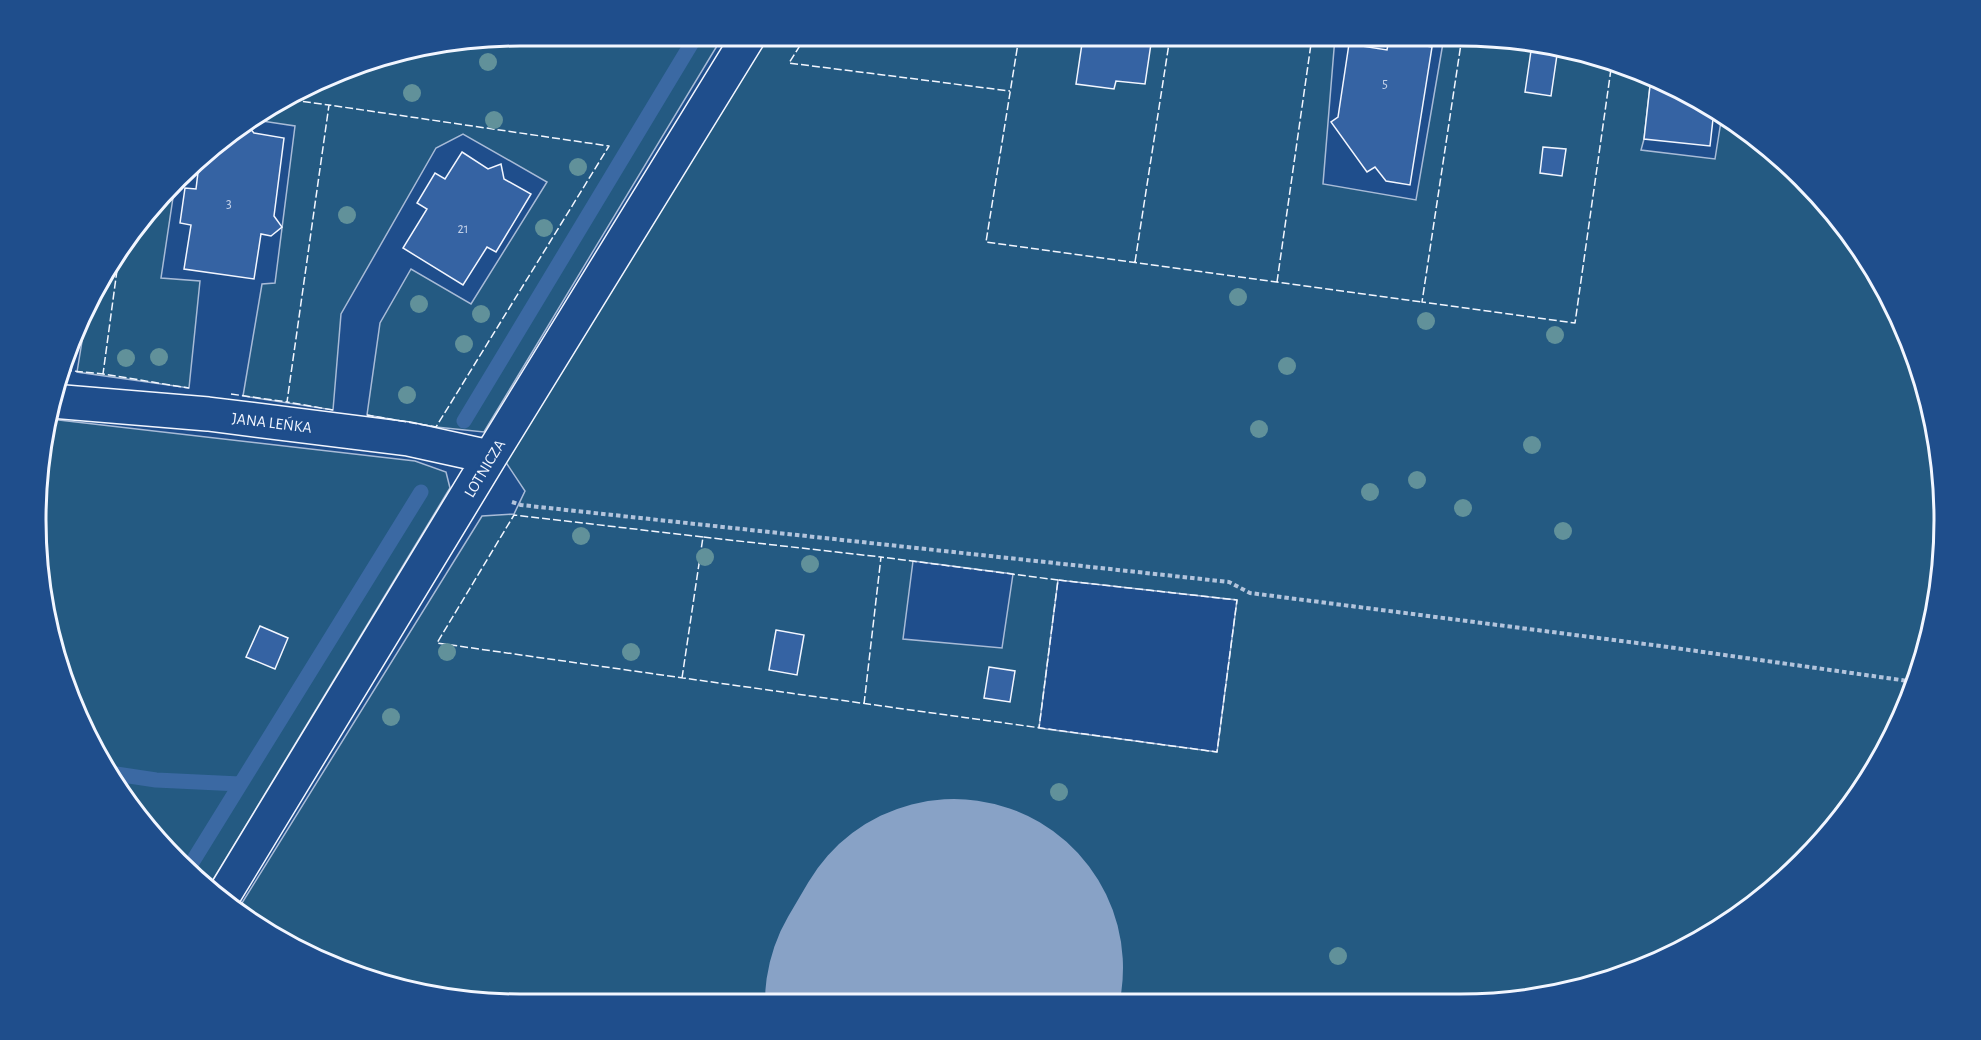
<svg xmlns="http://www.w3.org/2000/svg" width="1981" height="1040" font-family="'Alegreya Sans',sans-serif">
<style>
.green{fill:#245a82;stroke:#a8bbd7;stroke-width:1.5;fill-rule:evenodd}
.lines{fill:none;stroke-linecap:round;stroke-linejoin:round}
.stream{stroke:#3b69a3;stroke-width:15}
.runway{stroke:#88a2c6;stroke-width:338}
.building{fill:#3563a3;stroke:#f2f6ff;stroke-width:1.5}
.minor-casing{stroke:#f2f6ff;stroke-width:36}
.path{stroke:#b3c4dc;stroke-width:4;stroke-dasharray:4.5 3;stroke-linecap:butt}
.minor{stroke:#1f4e8c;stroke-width:33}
.fence{stroke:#f2f6ff;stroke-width:1.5;stroke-dasharray:8 3;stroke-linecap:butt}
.tree{fill:#61919a}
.labels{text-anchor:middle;stroke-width:4.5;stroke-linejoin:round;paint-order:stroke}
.number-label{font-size:14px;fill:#c3d1e8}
.street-label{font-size:16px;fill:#f2f6ff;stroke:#1f4e8c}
.rim{fill:none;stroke:#f2f6ff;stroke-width:3}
</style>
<rect width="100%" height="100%" fill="#1f4e8c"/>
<!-- green -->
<path class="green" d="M520 36H723L484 432 436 427 367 415 380 323 411 269 471 304 547 182 463 134 436 148 341 314 333 410 243 396 262 284 275 283 295 126 255 120 364 62Z
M766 36 1335 37 1323 184 1416 200 1444 37H1492L1587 53 1651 77 1644 139 1641 150 1715 159 1722 115 1756 136 1825 201 1880 278 1919 365 1941 457 1944 552 1928 646 1895 734 1825 839 1730 922 1646 967 1525 1000 489 1003 394 987 306 954 237 911 482 516 514 514 525 491 505 461ZM913 561 1013 574 1002 648 903 639ZM1058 580 1237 600 1217 752 1039 728Z
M174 191 161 278 200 281 189 388 77 372 85 323 117 251Z
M50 419 415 461 446 472 450 488 208 888 156 839 73 706 37 552Z"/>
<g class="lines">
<!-- stream -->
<path class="stream" d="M464 421 696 36
M116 774 156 780 240 784
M188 869 421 492"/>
<!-- runway -->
<path class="runway" d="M934 1002 954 968"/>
</g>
<!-- building -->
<path class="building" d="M1083 37H1152L1145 84 1116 81 1114 89 1076 84Z
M1389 39 1432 47 1410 185 1386 181 1375 167 1367 172 1331 122 1338 117 1349 44 1387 50Z
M1532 44 1558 48 1551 96 1525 92Z
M1651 77 1675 86 1714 110 1710 146 1644 139Z
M247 125 254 133 284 138 274 216 282 227 271 236 261 234 254 279 184 269 191 225 180 223 185 188 196 189 199 164 225 136Z
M1543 147 1566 149 1562 176 1540 173Z
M462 152 488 169 501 164 504 179 531 194 496 252 487 247 463 285 403 248 427 209 417 203 435 173 445 179Z
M260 626 288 638 275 669 246 657Z
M776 630 804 635 797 675 769 670Z
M989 667 1015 671 1010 702 984 698Z"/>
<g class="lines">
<!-- minor casing -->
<g class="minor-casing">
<path id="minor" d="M52 401 208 414 408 439 490 457
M221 900 490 457 749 36"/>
</g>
<!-- path -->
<path class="path" d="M512 502 521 505 1229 582 1250 593 1668 647 1915 682"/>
<!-- minor -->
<use href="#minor" class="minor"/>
<!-- fence -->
<path class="fence" d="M806 36 789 63 1010 91
M1019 37 986 242 1422 302
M1462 37 1422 302 1575 323 1612 62
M292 100 329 105
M120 248 103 374 189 388
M1135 262 1170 37
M1277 282 1312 37
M64 370 103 374
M231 394 287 402
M333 410 287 402 329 105 609 146 436 427 367 415
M703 537 514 515 437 643C697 680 957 717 1217 752L1237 600 1058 580 1039 728
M682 678 703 537 881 557
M864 704 881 557 1058 580"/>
</g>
<!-- trees -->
<g class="tree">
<circle cx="488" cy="62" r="9"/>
<circle cx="412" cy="93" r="9"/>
<circle cx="494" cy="120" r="9"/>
<circle cx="578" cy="167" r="9"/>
<circle cx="347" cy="215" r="9"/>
<circle cx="544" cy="228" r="9"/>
<circle cx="1238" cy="297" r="9"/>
<circle cx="419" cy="304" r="9"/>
<circle cx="481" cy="314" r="9"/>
<circle cx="1426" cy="321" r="9"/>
<circle cx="1555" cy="335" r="9"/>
<circle cx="464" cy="344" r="9"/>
<circle cx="159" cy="357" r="9"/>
<circle cx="126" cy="358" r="9"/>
<circle cx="1287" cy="366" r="9"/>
<circle cx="407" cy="395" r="9"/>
<circle cx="1259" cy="429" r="9"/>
<circle cx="1532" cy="445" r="9"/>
<circle cx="1417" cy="480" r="9"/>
<circle cx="1370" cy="492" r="9"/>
<circle cx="1463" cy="508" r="9"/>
<circle cx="1563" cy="531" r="9"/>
<circle cx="581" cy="536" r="9"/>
<circle cx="705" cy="557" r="9"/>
<circle cx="810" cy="564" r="9"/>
<circle cx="447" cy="652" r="9"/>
<circle cx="631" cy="652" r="9"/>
<circle cx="391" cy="717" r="9"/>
<circle cx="1059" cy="792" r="9"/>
<circle cx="1338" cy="956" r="9"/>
</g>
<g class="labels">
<!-- number labels -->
<g class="number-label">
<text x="1385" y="88">5</text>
<text x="229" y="208">3</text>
<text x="463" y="233">21</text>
</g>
<!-- street labels -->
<g class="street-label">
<text transform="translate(272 422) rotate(7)" y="6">JANA LEŃKA</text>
<text transform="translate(484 468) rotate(-59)" y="6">LOTNICZA</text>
</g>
</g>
<!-- crop -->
<path d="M0 0H1981V1040H0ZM520 46H1460A474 474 0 0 1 1934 520V520A474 474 0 0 1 1460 994H520A474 474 0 0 1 46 520V520A474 474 0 0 1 520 46Z" fill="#1f4e8c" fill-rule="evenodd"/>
<path class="rim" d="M520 46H1460A474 474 0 0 1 1934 520V520A474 474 0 0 1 1460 994H520A474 474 0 0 1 46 520V520A474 474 0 0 1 520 46Z"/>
</svg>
